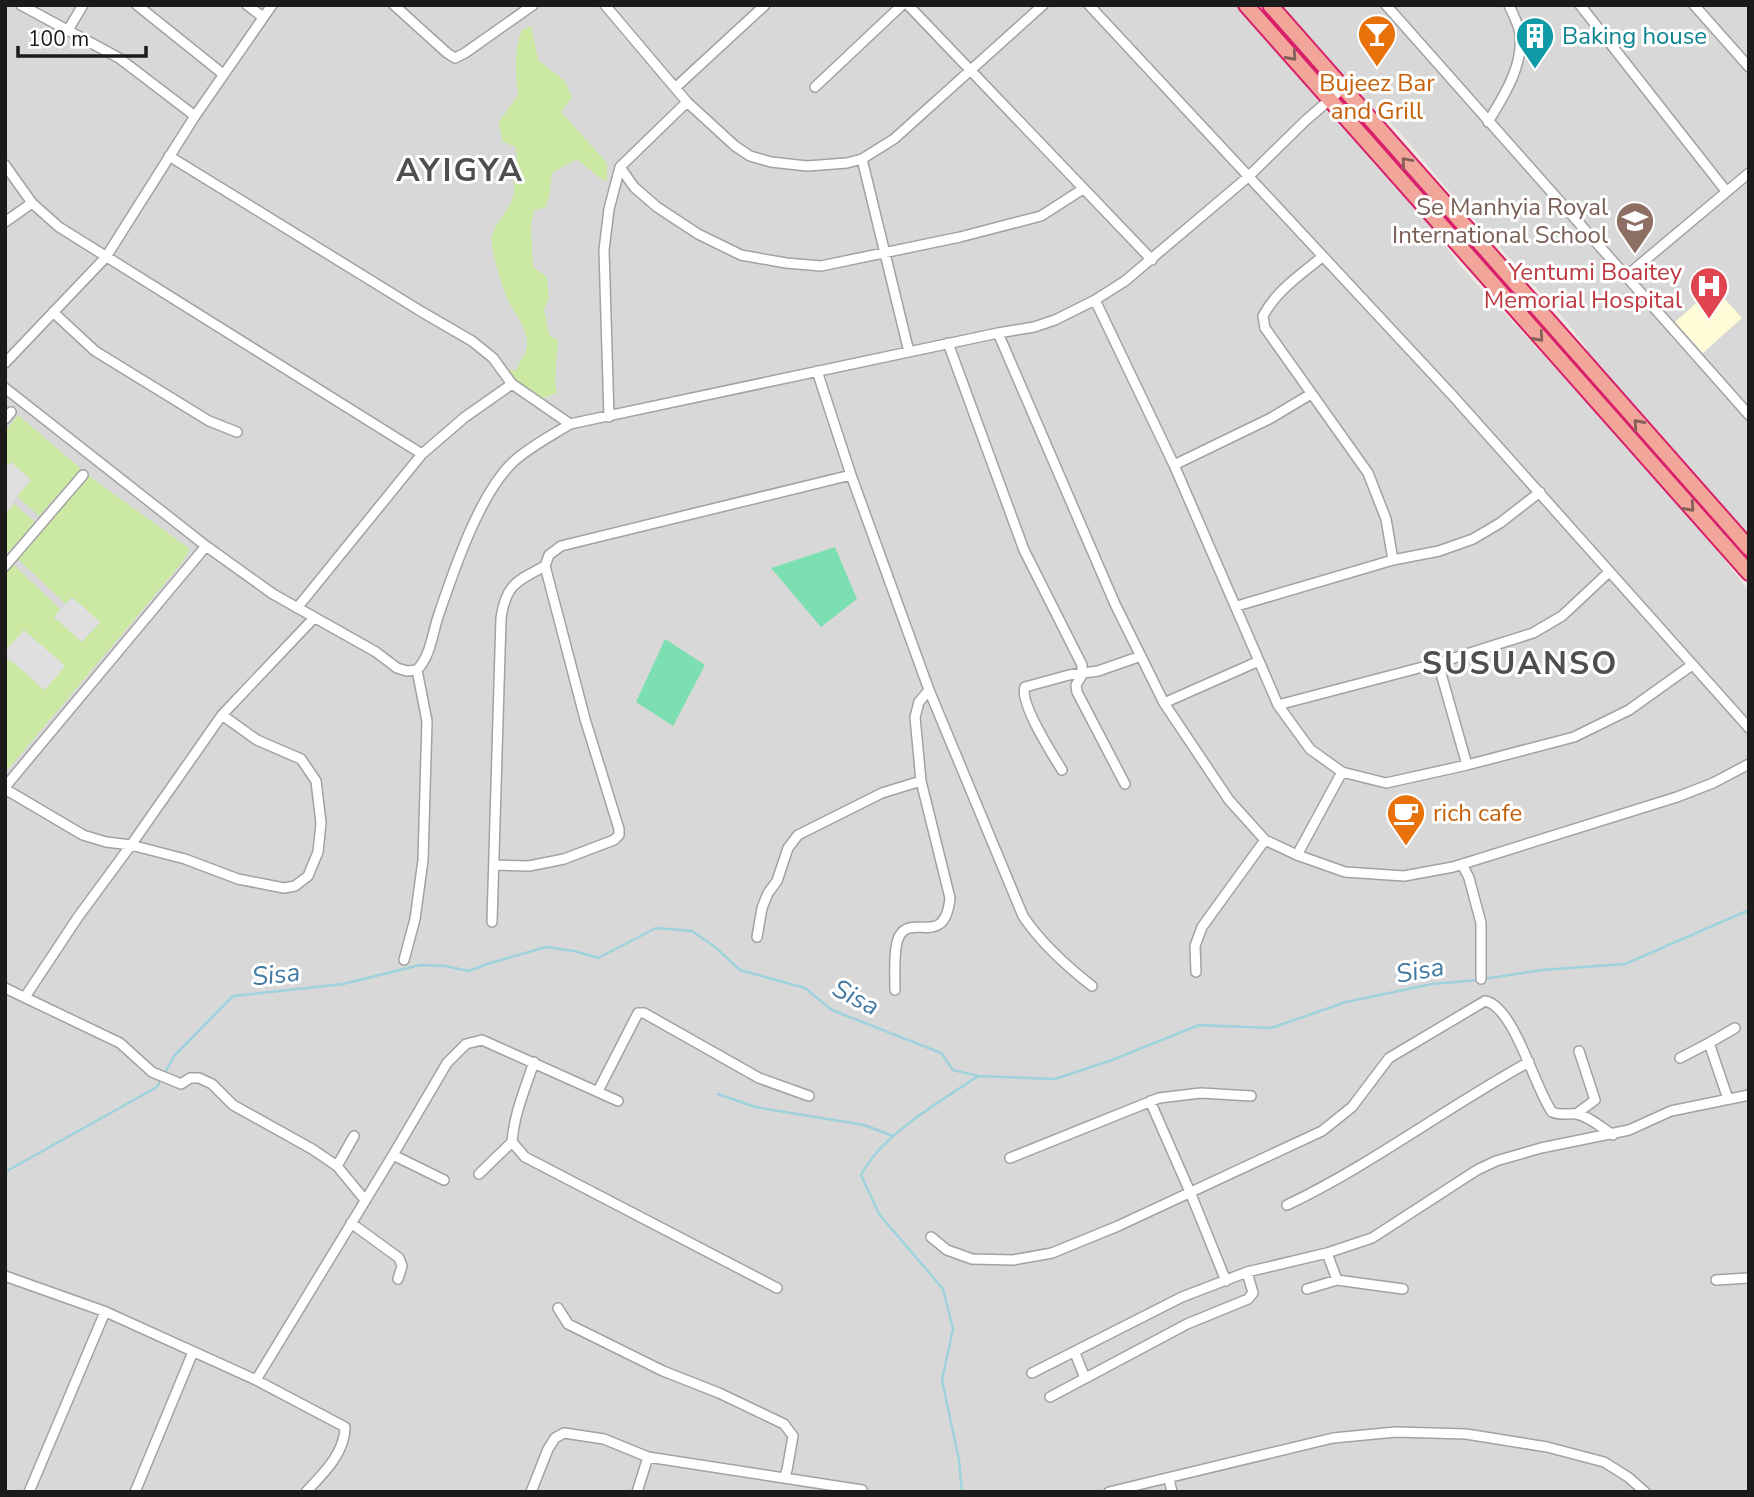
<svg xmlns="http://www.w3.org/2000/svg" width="1754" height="1497" font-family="'Nunito Sans',sans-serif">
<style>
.residential{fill:#d9d8d8}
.education{fill:#fffcd7}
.grass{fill:#cbe9a3}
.pitch{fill:#7bdfb1}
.parking{fill:#dfdfdf}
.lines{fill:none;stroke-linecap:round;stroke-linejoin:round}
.stream{stroke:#9ed3dc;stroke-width:2.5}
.minor-casing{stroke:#a2a2a2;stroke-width:12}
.trunk-casing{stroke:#d81f6c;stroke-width:18}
.minor{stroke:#fff;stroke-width:9}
.trunk{stroke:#f2a699;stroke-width:14}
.oneway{stroke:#86605a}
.labels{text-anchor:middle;stroke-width:6;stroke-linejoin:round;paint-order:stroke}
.culture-label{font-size:24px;fill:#0d838f;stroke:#fff;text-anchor:start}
.food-label{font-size:24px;fill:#c56008;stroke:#fff}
.education-label{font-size:24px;fill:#785e54;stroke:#fff;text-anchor:end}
.health-label{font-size:24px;fill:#be3a42;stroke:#fff;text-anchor:end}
.water-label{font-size:26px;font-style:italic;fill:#437aa3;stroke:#fff}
.district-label{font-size:32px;font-weight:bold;letter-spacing:2px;fill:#4e4e4e;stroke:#fff}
</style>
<rect width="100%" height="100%" fill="#ede8e0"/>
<!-- residential -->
<path class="residential" d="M5 5H1236L1378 168 1426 220 1458 263 1489 298 1501 309 1697 523 1749 592V1492H5Z
M1275 5H1749V540L1681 460 1599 371 1583 343 1566 321 1441 182 1401 133 1333 70Z"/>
<!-- education -->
<path class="education" d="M1714 287 1742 318 1703 353 1675 322Z"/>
<!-- grass -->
<path class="grass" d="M531 26 538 60 564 80 572 97 561 112 607 163V181L600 178 577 159 552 173 549 198 545 208 534 210 531 226 533 266 547 278 549 299 544 309 549 335 558 340C558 358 553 375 557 392 537 408 516 383 504 368L516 371C519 361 528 354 527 342 527 328 513 311 507 298 501 283 495 263 492 246 488 217 525 209 511 172L517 156 515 147 502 141 499 122 518 95C516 72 513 52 522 30Z
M18 415 81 469 39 516 17 496 31 480 11 462 5 468V431Z
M89 476 190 549 181 564 5 773V661L11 660 44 690 24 630 5 651V574L13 564 61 610 54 617 82 642 99 623 72 598 66 604 17 558Z
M14 504 35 522 5 556V514Z"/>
<!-- pitch -->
<path class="pitch" d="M835 547 857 599 821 627 771 568Z
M665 639 705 665 673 726 636 702Z"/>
<!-- parking -->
<path class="parking" d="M11 462 31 480 12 502 14 504 5 514V468Z
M72 597 100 622 82 642 54 617Z
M24 630 65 666 45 690 5 655V651Z"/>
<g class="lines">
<!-- stream -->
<path class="stream" d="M1484 979 1542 970 1625 964 1749 910
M718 1094 755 1107 864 1125 893 1136
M5 1172 157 1087 174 1056 233 996 343 984 420 965 445 966 469 971 487 964 546 947 574 951 598 958 656 928 692 931 715 947 740 970 805 988 832 1010 941 1053 953 1070 978 1076 1055 1079 1112 1060 1199 1025 1271 1028 1346 1002 1432 984 1478 980
M962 1492 959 1460 942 1380 953 1329 943 1289 879 1214 861 1175C883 1133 939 1103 978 1076"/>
<!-- minor casing -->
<g class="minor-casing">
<path id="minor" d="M21 5 119 58 195 116
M137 5 223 74
M247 5 263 17
M394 5 447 53 455 58 465 53 533 5
M605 5 687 102 735 146 750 156 771 162 807 166 847 163 862 159 894 139 1043 5
M908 5 1152 260
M1089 5 1453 396 1749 728
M1386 5 1749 415
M1580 5 1726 191
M1694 5 1749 67
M68 30 83 5
M815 87 902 5
M675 88 765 5
M1488 122C1503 97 1523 67 1520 36 1520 26 1513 15 1509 5
M169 156 422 312 472 341 493 358 512 384 570 424
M862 159 909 352
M5 165 32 203 59 227 422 454
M620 167 634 187 657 207 698 234 741 255 786 263 821 266 960 237 1041 216 1083 189
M5 222 32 203
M1322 257C1300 275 1276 291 1263 316L1265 328 1368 473 1386 519 1393 560
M1625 277 1749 173
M1095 300 1174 465 1278 705 1310 749 1342 772 1386 783 1467 765 1574 737 1629 710 1692 665
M53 312 95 351 209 421 237 432
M998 333 1115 604 1164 703 1229 800 1265 840 1297 855 1345 872 1404 876 1453 867 1677 797 1713 783 1749 764
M948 343 1024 550 1082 665V675L1076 685 1077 692 1125 784
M5 363 106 257 195 116 272 5
M817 371 851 475 929 690 1023 916C1041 943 1065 965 1092 986
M5 388 206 546
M609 417 604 250 609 209 620 167 687 102
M5 419 11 412
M1174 465 1271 418 1311 394
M5 566 83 475
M1237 606 1393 560 1439 551 1473 539 1500 523 1540 492
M297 608 422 454 465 417 512 384
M1438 663 1467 765
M1164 703 1259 661
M1278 705 1438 663 1533 633 1562 616 1608 573
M1062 770C1052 754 1019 702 1025 687L1069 675 1098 671 1141 656
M5 787 206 546 273 594 376 652 397 668 407 671 417 670C432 654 432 632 440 611 455 567 479 496 512 463 529 447 551 436 570 424L998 333 1034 327 1055 320 1095 300 1125 281 1248 177 1305 121 1342 89
M5 789 83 835 106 842 131 845 222 715 314 618
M1297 855 1342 772
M1462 864 1469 878 1481 923V979
M494 865 529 866 564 859 614 840 619 835V829L585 719 545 566 549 555 561 546 851 475
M492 922 501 618C506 584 517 581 545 566
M757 937 762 908 768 893 777 881 788 848 798 835 882 793 921 781
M404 960 415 919 423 860 427 721 417 670
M1196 972 1195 946 1202 927 1265 840
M5 988 120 1043 152 1072 181 1084 190 1078H199L212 1084 233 1105 312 1149 337 1166 365 1200
M895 990C895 977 893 944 900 935 913 914 945 948 950 898L921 781 915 717 919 702 929 690
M25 997 78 917 131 845 185 859 238 879 284 888 295 886 308 876 318 852 321 823 316 781 301 759 257 740 222 715
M1680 1058 1709 1043
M534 1062C525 1089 514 1114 512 1142L525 1157 777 1288
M598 1091 638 1013H644L759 1078 809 1096
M1728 1099 1709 1043 1735 1028
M1150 1101 1190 1192 1226 1281
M1576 1114 1595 1100 1579 1051
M393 1155 444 1180
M1010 1158 1159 1098 1201 1093 1251 1096
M337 1166 354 1136
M479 1174 512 1142
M1287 1205C1371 1165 1447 1107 1529 1062
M351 1223 399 1258 402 1266 398 1279
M931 1237 947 1250 972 1259 1013 1260 1052 1253 1118 1226 1322 1131 1352 1107 1389 1058 1485 1001C1514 1006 1535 1089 1552 1112 1561 1116 1567 1113 1576 1114 1589 1116 1602 1128 1613 1135
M1327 1253 1337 1280
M5 1276 106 1312 256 1380 345 1427C345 1453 323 1474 306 1492
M1716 1280 1749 1278
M1307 1289 1337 1280 1403 1289
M1075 1353 1085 1378
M1032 1373 1182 1297 1247 1272 1327 1253 1372 1238 1477 1170 1496 1161 1541 1148 1629 1130 1671 1111 1749 1095
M256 1380 393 1155 447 1063 466 1044 482 1040 618 1101
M1050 1397 1187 1324 1248 1299 1253 1293 1247 1272
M784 1478 862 1490
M1169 1479 1172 1492
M29 1492 105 1312
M135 1492 193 1352
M531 1492 548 1449 555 1438 564 1433 604 1439 648 1457 784 1478 787 1470 793 1436 784 1424 719 1393 663 1371 568 1324 558 1308
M637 1492 648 1457
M1109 1492 1333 1438 1396 1432 1466 1434 1547 1447 1604 1462 1628 1477 1645 1492"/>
</g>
<!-- trunk casing -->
<g class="trunk-casing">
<path id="trunk" d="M1246 5 1749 573
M1270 5 1749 548"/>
</g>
<!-- minor -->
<use href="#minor" class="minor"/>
<!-- trunk -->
<use href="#trunk" class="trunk"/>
</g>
<!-- one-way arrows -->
<defs><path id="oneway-chevron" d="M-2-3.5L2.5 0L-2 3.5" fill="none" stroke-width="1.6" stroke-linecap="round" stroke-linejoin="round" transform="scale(1.75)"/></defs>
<g class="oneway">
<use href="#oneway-chevron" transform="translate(1292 56) rotate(48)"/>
<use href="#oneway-chevron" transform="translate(1406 162) rotate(-131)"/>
<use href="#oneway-chevron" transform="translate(1539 337) rotate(48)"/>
<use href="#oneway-chevron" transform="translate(1638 424) rotate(-132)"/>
<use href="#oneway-chevron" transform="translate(1690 507) rotate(48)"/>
</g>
<!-- icons -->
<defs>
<g id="bar-pin" transform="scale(2.0125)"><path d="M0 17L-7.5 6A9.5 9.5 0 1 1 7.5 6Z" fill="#e8710a" stroke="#fff"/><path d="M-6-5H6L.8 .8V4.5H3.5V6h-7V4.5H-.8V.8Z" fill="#fff"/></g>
<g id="building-pin" transform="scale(2.0125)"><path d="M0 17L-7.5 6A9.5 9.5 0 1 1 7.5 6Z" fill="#0f9aa8" stroke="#fff"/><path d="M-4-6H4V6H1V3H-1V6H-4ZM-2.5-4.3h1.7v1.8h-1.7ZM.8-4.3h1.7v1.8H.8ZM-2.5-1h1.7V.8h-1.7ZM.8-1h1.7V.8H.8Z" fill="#fff"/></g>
<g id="school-pin" transform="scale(2.0125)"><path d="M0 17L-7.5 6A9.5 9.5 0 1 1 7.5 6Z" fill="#8d6e63" stroke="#fff"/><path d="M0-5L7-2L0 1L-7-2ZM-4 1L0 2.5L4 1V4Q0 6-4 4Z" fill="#fff"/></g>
<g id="hospital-pin" transform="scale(2.0125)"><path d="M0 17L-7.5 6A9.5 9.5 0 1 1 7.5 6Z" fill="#e0444e" stroke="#fff"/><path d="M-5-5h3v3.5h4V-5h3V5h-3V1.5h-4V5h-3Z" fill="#fff"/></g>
<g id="cafe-pin" transform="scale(2.0125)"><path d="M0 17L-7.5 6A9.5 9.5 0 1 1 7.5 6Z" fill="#e8710a" stroke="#fff"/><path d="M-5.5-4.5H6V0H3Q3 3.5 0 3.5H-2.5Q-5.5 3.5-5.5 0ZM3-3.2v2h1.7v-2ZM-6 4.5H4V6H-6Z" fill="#fff"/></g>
</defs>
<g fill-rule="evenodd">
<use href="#bar-pin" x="1377" y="34"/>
<use href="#building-pin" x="1535" y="36"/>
<use href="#school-pin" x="1635" y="221"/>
<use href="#hospital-pin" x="1709" y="286"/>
<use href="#cafe-pin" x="1406" y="813"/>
</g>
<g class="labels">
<!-- culture labels -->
<g class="culture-label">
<text x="1562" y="44">Baking house</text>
</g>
<!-- food labels -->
<g class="food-label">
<text x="1377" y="91">Bujeez Bar<tspan x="1377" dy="28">and Grill</tspan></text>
<text x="1433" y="821" text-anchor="start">rich cafe</text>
</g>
<!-- education labels -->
<g class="education-label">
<text x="1608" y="215">Se Manhyia Royal<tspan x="1608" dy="28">International School</tspan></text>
</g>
<!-- health labels -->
<g class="health-label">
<text x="1682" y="280">Yentumi Boaitey<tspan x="1682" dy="28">Memorial Hospital</tspan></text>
</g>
<!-- water labels -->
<g class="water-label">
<text transform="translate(1420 970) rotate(-10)" y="9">Sisa</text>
<text transform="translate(276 974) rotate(-6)" y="9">Sisa</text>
<text transform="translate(856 997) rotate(27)" y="9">Sisa</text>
</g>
<!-- district labels -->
<g class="district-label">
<text x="460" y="181">AYIGYA</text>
<text x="1520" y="674">SUSUANSO</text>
</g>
</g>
<!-- border -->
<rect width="1754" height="1497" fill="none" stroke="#1b1b1b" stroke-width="14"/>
<!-- scale -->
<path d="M18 46v10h128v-10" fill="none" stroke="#1b1b1b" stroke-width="3.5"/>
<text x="28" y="46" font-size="21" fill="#1b1b1b" stroke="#ffffff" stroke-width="5" paint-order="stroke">100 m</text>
</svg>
